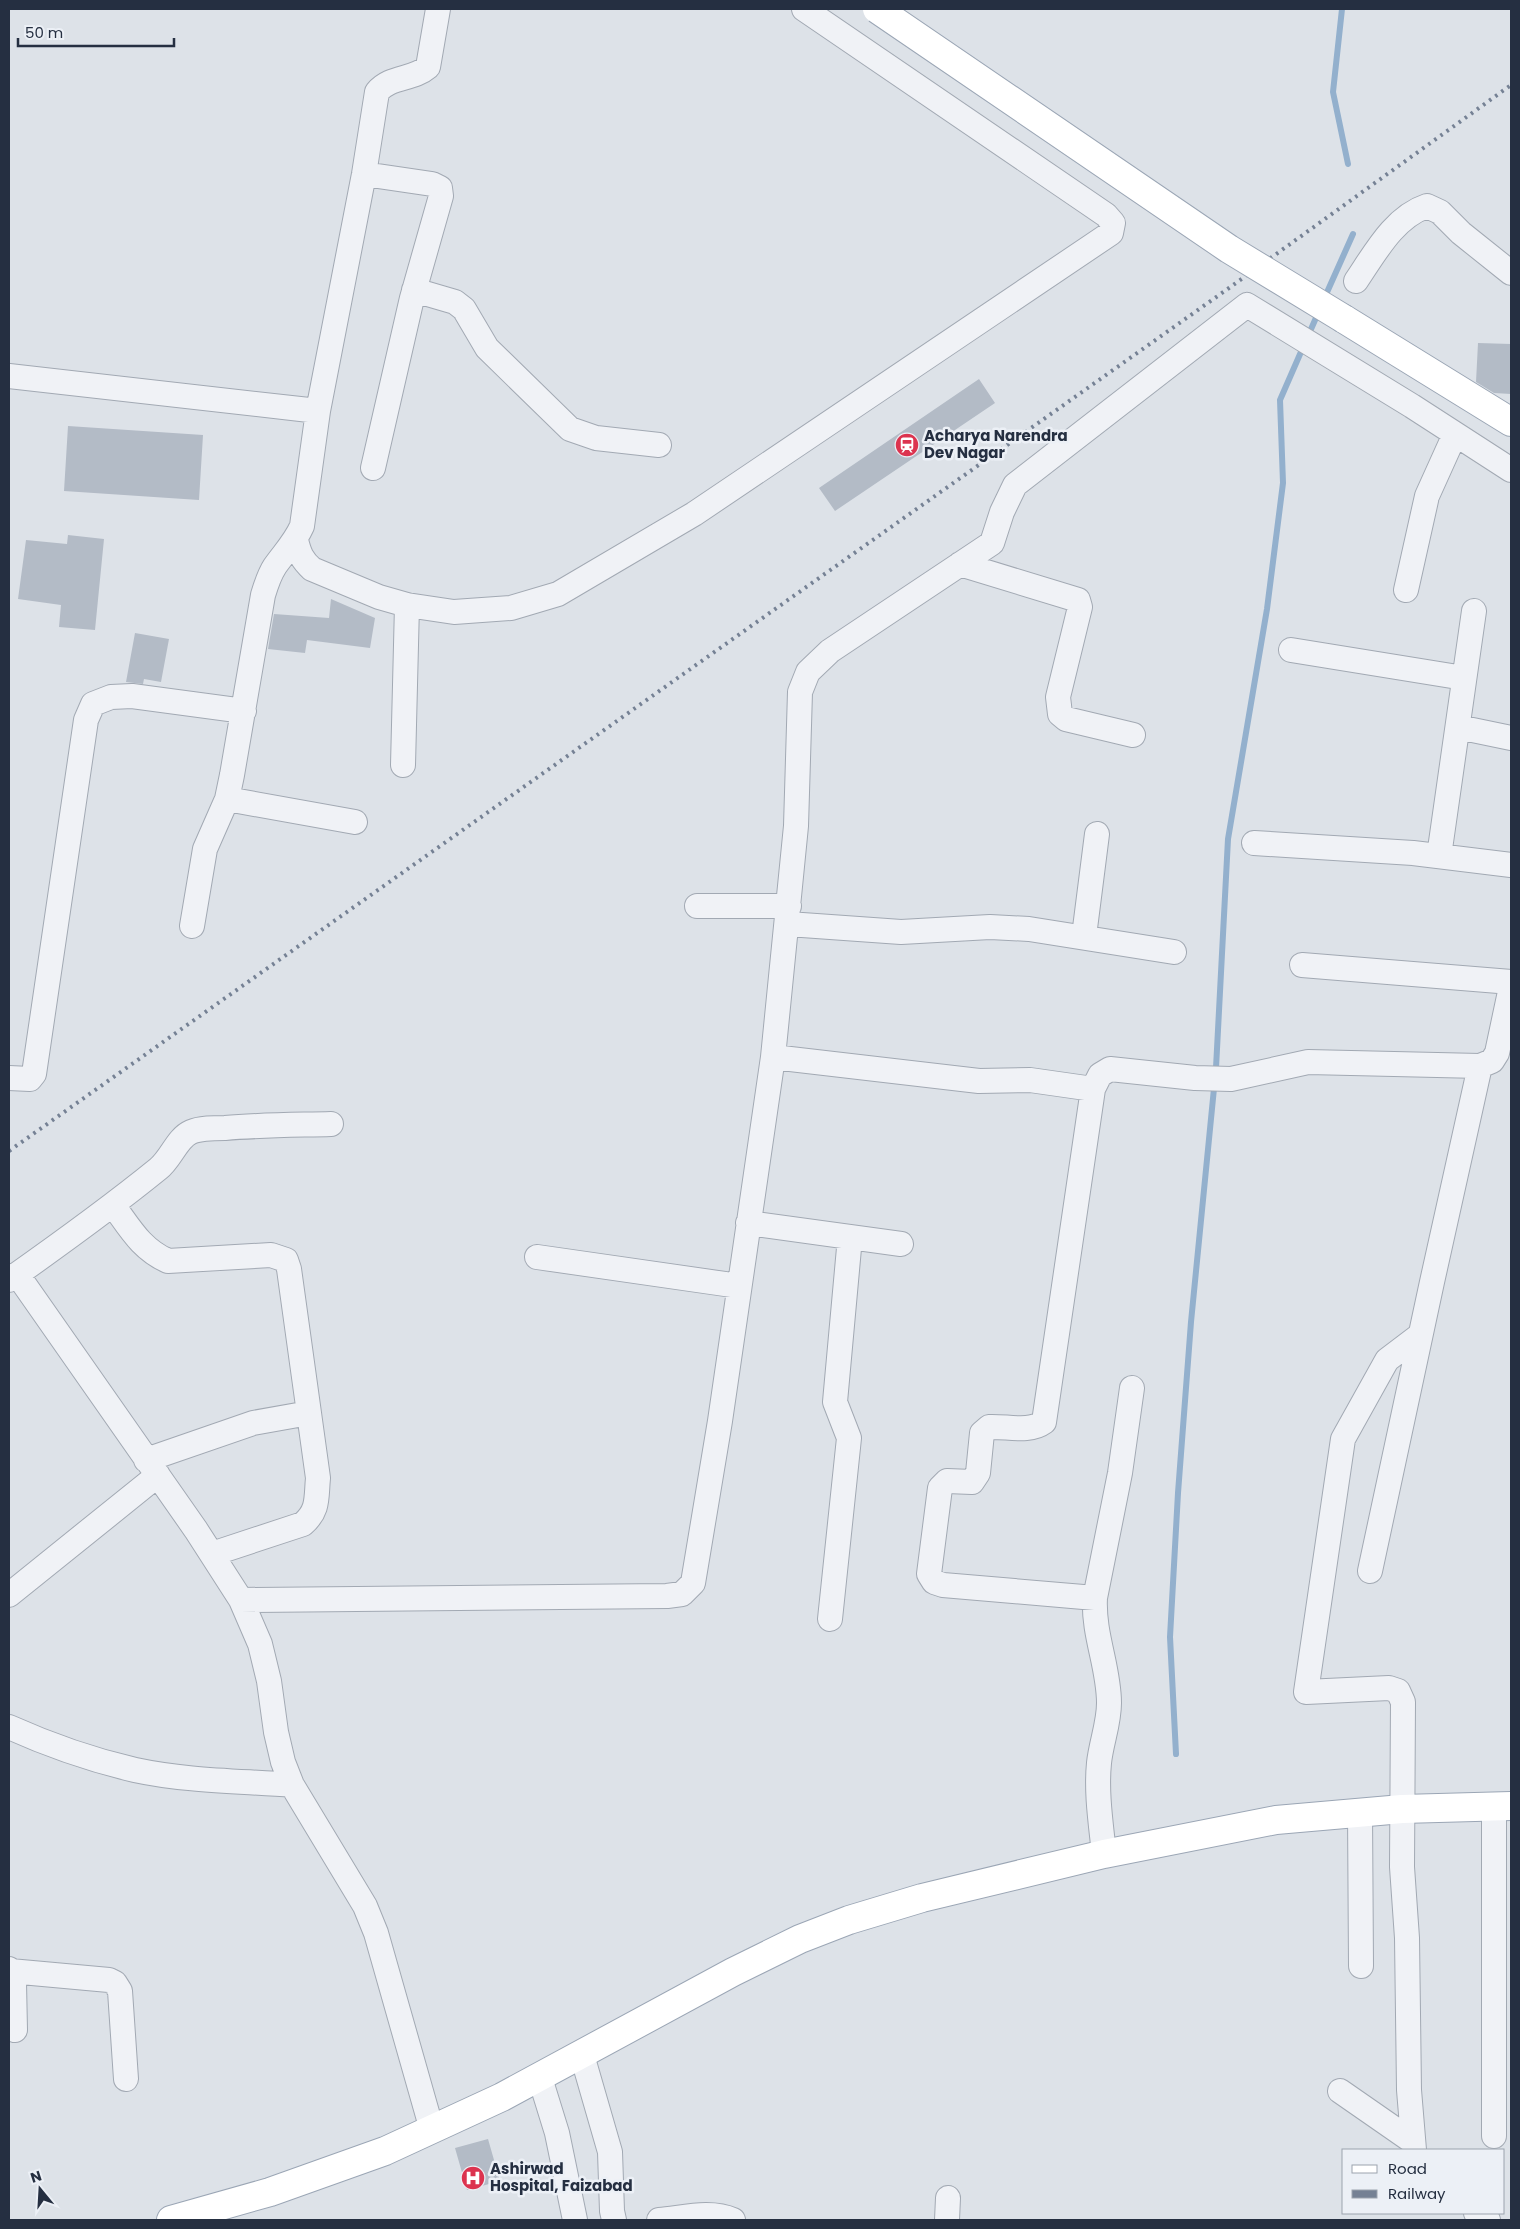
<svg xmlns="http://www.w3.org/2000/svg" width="1520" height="2229" font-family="Poppins,sans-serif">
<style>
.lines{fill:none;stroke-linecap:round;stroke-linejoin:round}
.stream{stroke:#93b0cd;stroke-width:6}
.building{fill:#b3bbc6}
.minor-casing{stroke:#a2a9b3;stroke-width:26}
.major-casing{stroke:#9ba6b5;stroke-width:30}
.minor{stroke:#f0f2f6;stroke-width:24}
.major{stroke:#fff;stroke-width:28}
.rail{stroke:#758194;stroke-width:4;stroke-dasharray:2.5 5;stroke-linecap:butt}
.major-bridge-casing{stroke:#9ba6b5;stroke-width:30;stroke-linecap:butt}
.major-bridge{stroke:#fff;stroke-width:28}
.labels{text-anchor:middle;stroke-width:5;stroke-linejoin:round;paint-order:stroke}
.poi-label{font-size:15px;font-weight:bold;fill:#252f41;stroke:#ecf0f6;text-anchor:start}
</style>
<rect width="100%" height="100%" fill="#dde2e8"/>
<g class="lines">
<!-- stream -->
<path class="stream" d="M1342 9 1333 92 1348 164
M1324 299 1353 234
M1308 336 1319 311
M1176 1754 1170 1637 1178 1493 1191 1322 1216 1068 1228 839 1267 609 1283 483 1280 400 1304 345"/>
</g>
<!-- building -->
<path class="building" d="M1478 343 1511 344V394L1494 393 1476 382Z
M979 379 995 403 835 511 819 488Z
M68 426 203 435 199 500 64 491Z
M68 535 104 539 95 630 59 627 61 605 18 599 26 540 67 544Z
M331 599 375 618 370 648 307 640 305 653 268 649 274 614 329 618Z
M135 633 169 639 161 682 144 679 143 684 126 682Z
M488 2139 500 2181 467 2190 455 2148Z"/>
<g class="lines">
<!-- minor casing -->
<g class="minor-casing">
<path id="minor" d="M364 174 432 184 440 188 441 196 412 298 373 468
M1356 281C1375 253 1394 217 1427 206L1440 212 1461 233 1511 273
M414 290 455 302 464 309 487 348 570 429 596 438 659 445
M9 376 318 411
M296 540C299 553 302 560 312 569L379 597 407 605 454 612 511 608 558 594 694 514 1111 233 1113 223 1106 215 804 9
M960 564 1078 600 1080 607 1058 697 1060 714 1066 719 1133 735
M1406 590 1427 496 1455 434
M1291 650 1464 678
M1458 727 1511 738
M403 765 407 605
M227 799 355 822
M1254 843 1413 853 1511 865
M1439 856 1474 611
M697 906H789
M788 924 901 932 990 927 1029 929 1174 952
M192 926 205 849 227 799 232 775 263 595C266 585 269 575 275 566 285 552 295 542 302 526L318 411 364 174 377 92C390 76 413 80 428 67L438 9
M1084 936 1097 834
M1302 965 1511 982
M773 1057 979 1081 1030 1080 1093 1089
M9 1078 30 1079 34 1074 86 720 93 704 111 697 132 696 244 711
M113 1205C130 1228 141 1249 168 1261L271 1255 286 1260 289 1269 318 1478C316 1498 319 1510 303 1524L212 1554
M748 1223 901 1244
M537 1257 739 1286
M17 1274 196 1530 241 1600 260 1644 269 1681 276 1732 283 1762 292 1785 365 1906 376 1933 432 2130
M9 1280C60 1244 110 1208 158 1169 171 1159 177 1138 191 1132 200 1128 214 1128 225 1128 260 1125 295 1125 331 1124
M146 1460 253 1423 309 1413
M1370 1571 1432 1282 1480 1066
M9 1595 158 1475
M1095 1598 943 1585 934 1582 929 1574 940 1488 947 1481 972 1482 978 1473 982 1433 989 1427C1007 1426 1029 1433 1044 1422L1093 1089 1100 1075 1110 1069 1195 1078 1231 1079 1308 1062 1480 1066 1492 1061 1497 1053 1511 987
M241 1600 667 1596 682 1594 693 1583 720 1421 773 1057 796 826 800 692 808 672 830 651 992 543 1002 512 1015 485 1247 305 1412 406 1511 470
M830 1619 849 1438 835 1402 850 1237
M9 1727C49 1745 92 1760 135 1770 186 1781 240 1781 292 1785
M1494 1806V2136
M1360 1812 1361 1966
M1104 1854C1101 1824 1096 1793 1099 1763 1101 1743 1109 1724 1109 1703 1109 1667 1093 1635 1095 1598L1120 1473 1132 1388
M9 1969 14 1983 15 2030
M10 1971 109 1980 115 1983 120 1991 126 2079
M582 2055 610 2152 612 2211 614 2220
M540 2078 557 2133 575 2220
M1340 2091 1412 2141
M1414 2150 1409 2090 1407 1938 1402 1867 1403 1702 1398 1691 1389 1688 1306 1692 1343 1439 1387 1360 1420 1335
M1476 2213 1488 2220
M659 2220C683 2218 710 2210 733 2220
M947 2220 948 2198"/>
</g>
<!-- major casing -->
<g class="major-casing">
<path id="major" d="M1344 319 1511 422
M171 2220 270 2192 385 2151 502 2097 733 1972 800 1939 849 1920 922 1898 1104 1854 1276 1820 1402 1809 1511 1806"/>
</g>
<!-- minor -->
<use href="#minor" class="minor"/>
<!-- major -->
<use href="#major" class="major"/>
<!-- rail -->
<path class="rail" d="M9 1151 1229 288 1511 85"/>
<!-- major-bridge casing -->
<g class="major-bridge-casing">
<path id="major-bridge" d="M877 9 1229 249 1344 319"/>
</g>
<!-- major-bridge -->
<use href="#major-bridge" class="major-bridge"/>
</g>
<!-- icons -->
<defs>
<g id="station-disc" transform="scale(1.25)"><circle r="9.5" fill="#dc334f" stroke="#ecf0f6"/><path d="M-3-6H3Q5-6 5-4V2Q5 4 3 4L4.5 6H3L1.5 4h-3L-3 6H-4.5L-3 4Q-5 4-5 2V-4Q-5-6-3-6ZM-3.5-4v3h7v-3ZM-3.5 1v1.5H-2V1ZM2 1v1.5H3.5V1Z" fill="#fff"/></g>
<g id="hospital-disc" transform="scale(1.25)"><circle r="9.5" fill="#dc334f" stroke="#ecf0f6"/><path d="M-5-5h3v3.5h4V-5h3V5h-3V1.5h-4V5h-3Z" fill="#fff"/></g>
</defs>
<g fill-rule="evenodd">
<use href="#station-disc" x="907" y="445"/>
<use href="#hospital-disc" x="473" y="2178"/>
</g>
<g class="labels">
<!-- poi labels -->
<g class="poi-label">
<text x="924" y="441">Acharya Narendra<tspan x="924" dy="17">Dev Nagar</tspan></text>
<text x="490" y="2174">Ashirwad<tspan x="490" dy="17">Hospital, Faizabad</tspan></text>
</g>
</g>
<!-- border -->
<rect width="1520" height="2229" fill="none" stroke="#252f41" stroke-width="20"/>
<!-- legend -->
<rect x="1342" y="2149" width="162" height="65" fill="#ecf0f6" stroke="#9ca3ae"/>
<rect x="1352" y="2165" width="25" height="8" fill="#ffffff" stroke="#9ca3ae"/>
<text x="1388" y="2174" font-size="15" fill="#252f41">Road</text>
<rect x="1352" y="2190" width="25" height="8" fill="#758194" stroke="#9ca3ae"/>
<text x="1388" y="2199" font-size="15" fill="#252f41">Railway</text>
<!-- north arrow -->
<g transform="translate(40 2189) rotate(342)" stroke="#ecf0f6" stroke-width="4" paint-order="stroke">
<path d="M0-4L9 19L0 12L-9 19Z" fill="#252f41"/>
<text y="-8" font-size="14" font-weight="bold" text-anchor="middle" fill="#252f41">N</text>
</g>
<!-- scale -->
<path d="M18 38v8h156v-8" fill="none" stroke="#252f41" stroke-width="2.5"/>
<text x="25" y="38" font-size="15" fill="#252f41" stroke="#ecf0f6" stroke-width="4" paint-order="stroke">50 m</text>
</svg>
